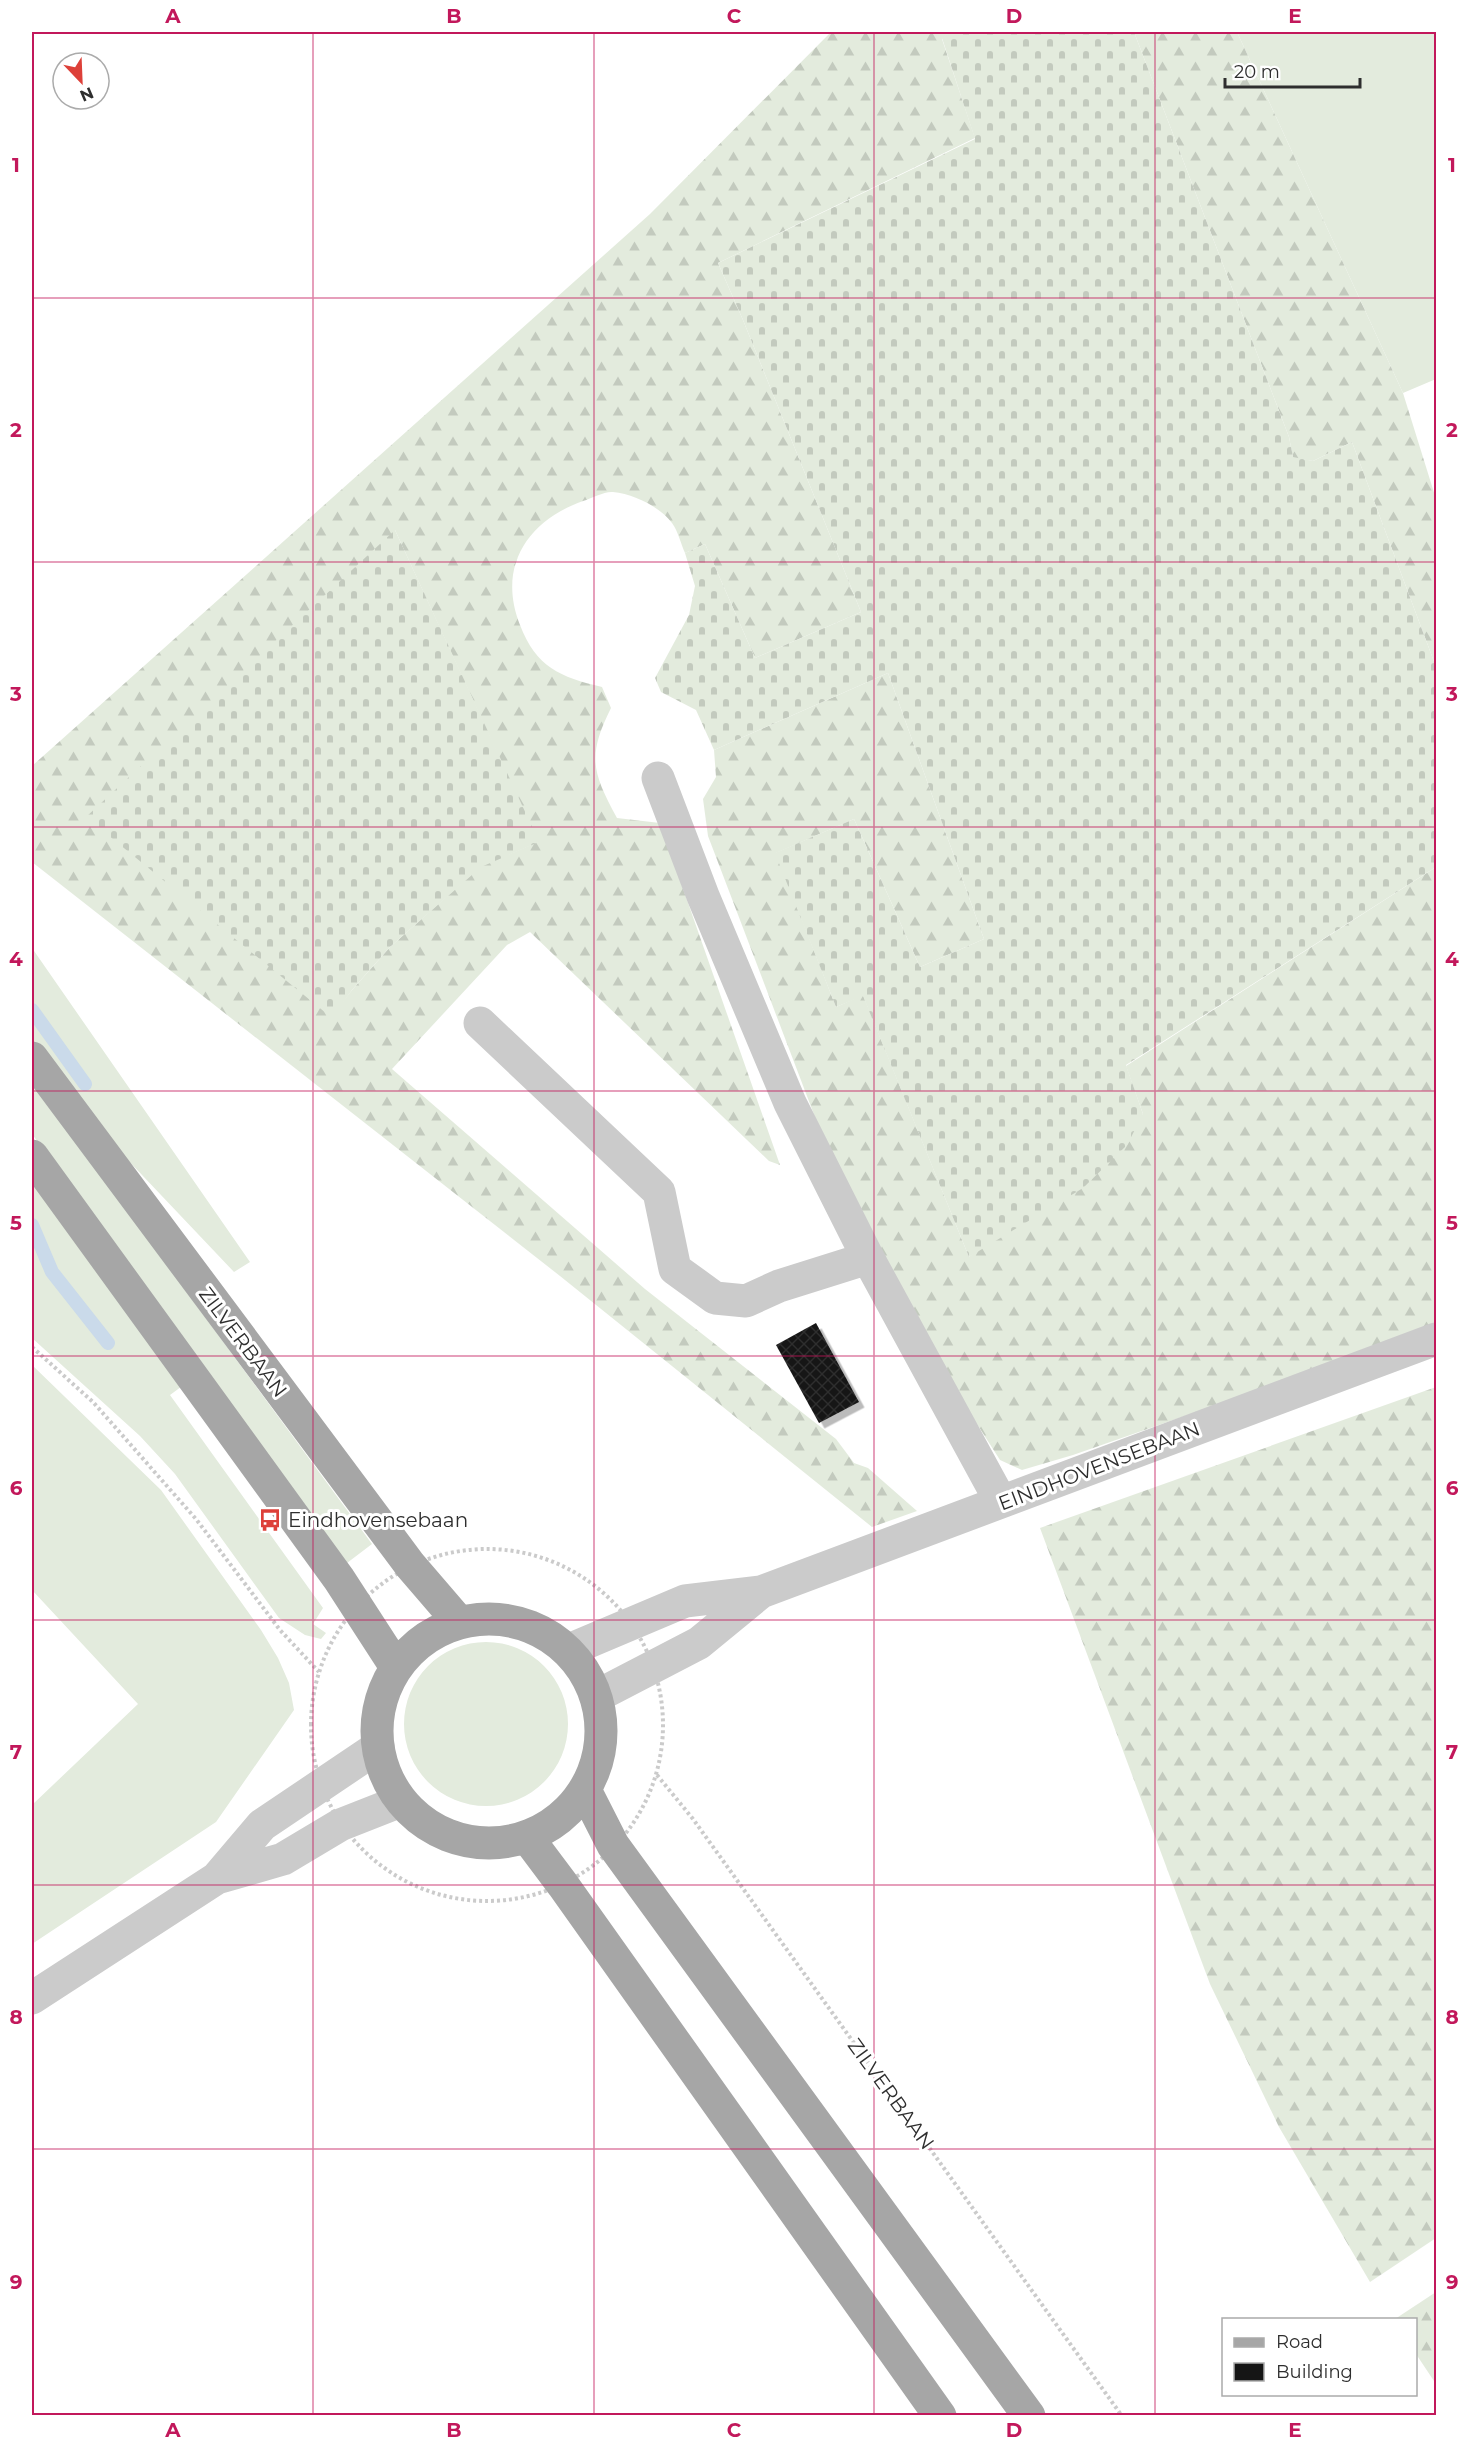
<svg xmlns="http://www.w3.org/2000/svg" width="1468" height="2447" font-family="Montserrat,sans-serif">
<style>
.grass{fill:#e3ebdd}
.forest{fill:url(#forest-firs);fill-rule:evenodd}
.cemetery{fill:url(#cemetery-stones)}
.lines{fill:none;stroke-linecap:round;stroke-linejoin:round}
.stream{stroke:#cadaea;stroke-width:14}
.building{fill:url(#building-cross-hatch);filter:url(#shadow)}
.path{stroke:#cbcbcb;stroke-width:4;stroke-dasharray:3 3;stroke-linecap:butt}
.minor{stroke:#cbcbcb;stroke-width:33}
.major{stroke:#a6a6a6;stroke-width:33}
.grid{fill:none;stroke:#c2185b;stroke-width:1.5;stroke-opacity:0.55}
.labels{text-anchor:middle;stroke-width:6;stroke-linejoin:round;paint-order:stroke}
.street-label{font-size:20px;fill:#2e2e2e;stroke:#fff}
.poi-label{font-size:20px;fill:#2e2e2e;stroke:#fff;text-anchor:start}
.neatline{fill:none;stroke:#c2185b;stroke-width:2}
.grid-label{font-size:20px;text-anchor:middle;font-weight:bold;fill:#c2185b}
</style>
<defs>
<pattern id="forest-firs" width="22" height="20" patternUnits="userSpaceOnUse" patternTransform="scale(1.5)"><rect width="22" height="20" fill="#e3ebdd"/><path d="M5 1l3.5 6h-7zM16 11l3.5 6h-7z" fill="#c3cabe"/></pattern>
<pattern id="cemetery-stones" width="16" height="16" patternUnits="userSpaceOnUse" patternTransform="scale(1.5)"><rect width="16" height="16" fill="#e3ebdd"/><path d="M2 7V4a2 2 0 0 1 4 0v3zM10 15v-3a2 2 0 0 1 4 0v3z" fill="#c3cabe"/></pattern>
<pattern id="building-cross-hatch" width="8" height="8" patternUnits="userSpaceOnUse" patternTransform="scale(1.5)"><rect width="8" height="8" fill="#151515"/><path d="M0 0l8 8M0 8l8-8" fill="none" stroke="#2f2f2f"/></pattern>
<filter id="shadow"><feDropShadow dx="5.5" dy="5.5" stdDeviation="0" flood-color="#0004"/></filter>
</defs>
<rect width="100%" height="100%" fill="#fff"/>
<!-- grass -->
<path class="grass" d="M1237 32H1436V379L1403 393Z
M32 948 250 1262 234 1272 87 1117 32 1041Z
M32 1082 372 1544 347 1563 32 1134Z
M32 1175 185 1384 170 1395 323 1608 313 1624 326 1633 321 1639 305 1635 279 1618 175 1474 140 1436 32 1338Z
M32 1365 161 1490 261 1630 278 1658 289 1683 294 1710 216 1822 32 1944V1805L138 1704 32 1590Z
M404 1724a82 82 0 1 1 164 0a82 82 0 1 1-164 0Z"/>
<!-- forest -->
<path class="forest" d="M831 32H950L942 39 975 138 718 263 743 320 861 612 755 658 705 544 685 553C681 544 678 531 672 523 660 507 634 494 613 492 605 491 592 498 583 501 527 521 497 567 520 625 536 667 560 677 602 687L611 708C587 756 592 772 617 818L660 823 780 1165 769 1161 530 932 507 945 392 1069 645 1289 836 1439 854 1463 868 1468 917 1511 872 1527 560 1276 32 862V766L650 214ZM395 530 538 842 481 866 390 947 352 990 331 1017Z
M1134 32H1237L1403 393 1436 499V667L1352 442 1313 461 1293 458 1289 437Z
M888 673 984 939 920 967 854 819 776 853 836 1007 863 995 969 1257 1143 1114 1126 1066 1436 867V1323L1311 1372 1073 1455 1022 1470 1000 1460 943 1371 834 1167 708 836 703 799 716 777 714 750Z
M1436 1387V2238L1370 2282 1279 2127 1210 1984 1040 1528Z
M1436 2292V2384L1416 2354V2320L1395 2319Z"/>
<!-- cemetery -->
<path class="cemetery" d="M950 32H1134L1289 437 1293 457 1313 461 1352 442 1436 667V867L1126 1065 1143 1114 1127 1145 1083 1188 969 1257 863 996 836 1007 775 853 854 819 920 967 984 939 888 673 714 750 696 710 661 692 655 678 689 615 695 586 685 553 705 544 755 658 861 612 743 320 718 263 975 139 942 38Z
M395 530 539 842 481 867 390 947 352 990 332 1018 86 817Z"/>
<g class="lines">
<!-- stream -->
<path class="stream" d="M32 1010 85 1084
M32 1225 52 1272 108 1343"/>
</g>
<!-- building -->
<path class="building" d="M816 1323 859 1402 819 1423 776 1345Z"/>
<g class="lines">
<!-- path -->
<path class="path" d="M32 1347 93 1402 196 1519 280 1630 319 1672
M311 1725a176 176 0 1 1 352 0a176 176 0 1 1-352 0Z
M657 1775 693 1819 1122 2416"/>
<!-- minor -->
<path class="minor" d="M658 778 703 896 790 1103 868 1258
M480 1023 659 1192 675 1269 715 1298 746 1301 779 1286 868 1258 1001 1502
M569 1650 685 1601 761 1592 1436 1339
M597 1696 699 1643 761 1592
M217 1878 283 1859 340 1825 401 1801
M32 1998 217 1878 262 1825 378 1747"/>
<!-- major -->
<path class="major" d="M32 1058 410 1565 459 1622
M32 1156 339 1579 396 1667
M377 1731a112 112 0 1 1 224 0a112 112 0 1 1-224 0Z
M585 1790 613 1845 1029 2416
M527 1837 563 1885 940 2416"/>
</g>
<!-- grid -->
<path class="grid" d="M313 32V2416M594 32V2416M874 32V2416M1155 32V2416M32 298H1436M32 562H1436M32 827H1436M32 1091H1436M32 1356H1436M32 1620H1436M32 1885H1436M32 2149H1436"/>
<!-- icons -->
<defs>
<g id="bus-bare" transform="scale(1.8)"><path d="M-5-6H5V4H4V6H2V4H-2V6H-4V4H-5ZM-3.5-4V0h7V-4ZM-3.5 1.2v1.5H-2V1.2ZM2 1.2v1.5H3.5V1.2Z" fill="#dd4039" stroke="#fff" stroke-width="2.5" paint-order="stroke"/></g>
</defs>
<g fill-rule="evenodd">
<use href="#bus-bare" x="270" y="1520"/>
</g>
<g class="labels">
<!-- street labels -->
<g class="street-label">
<text transform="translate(243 1342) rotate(53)" y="7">ZILVERBAAN</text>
<text transform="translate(1099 1466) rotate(-21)" y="7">EINDHOVENSEBAAN</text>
<text transform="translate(891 2094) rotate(54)" y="7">ZILVERBAAN</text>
</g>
<!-- poi labels -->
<g class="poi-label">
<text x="288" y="1527">Eindhovensebaan</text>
</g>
</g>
<!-- border -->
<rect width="1468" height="2447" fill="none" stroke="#ffffff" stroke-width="66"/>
<!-- legend -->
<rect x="1222" y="2318" width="195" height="78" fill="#ffffff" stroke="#ababab" stroke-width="1.5"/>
<rect x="1234" y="2338" width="30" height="9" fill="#a6a6a6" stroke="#ababab" stroke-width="1.5"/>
<text x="1276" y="2348" font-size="18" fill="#2e2e2e">Road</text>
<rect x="1234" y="2363" width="30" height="18" fill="#151515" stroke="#ababab" stroke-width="1.5"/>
<text x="1276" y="2378" font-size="18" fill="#2e2e2e">Building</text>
<!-- north arrow -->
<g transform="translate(81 81) rotate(157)"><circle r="28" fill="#ffffff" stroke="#ababab" stroke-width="1.5"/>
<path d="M0-4.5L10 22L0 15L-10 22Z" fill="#dd4039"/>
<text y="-9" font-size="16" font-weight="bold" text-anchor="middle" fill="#2e2e2e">N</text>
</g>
<!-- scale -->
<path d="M1225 78v9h135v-9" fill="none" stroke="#2e2e2e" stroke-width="3"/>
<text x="1234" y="78" font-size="18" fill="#2e2e2e" stroke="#ffffff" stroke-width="4.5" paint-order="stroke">20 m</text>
<rect x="33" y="33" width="1402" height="2381" class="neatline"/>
<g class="grid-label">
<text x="173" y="23">A</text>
<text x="454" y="23">B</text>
<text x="734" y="23">C</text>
<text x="1014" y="23">D</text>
<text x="1295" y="23">E</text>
<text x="16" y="172">1</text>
<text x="1452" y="172">1</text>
<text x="16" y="437">2</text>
<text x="1452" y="437">2</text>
<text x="16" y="701">3</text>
<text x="1452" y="701">3</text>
<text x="16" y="966">4</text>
<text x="1452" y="966">4</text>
<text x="16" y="1230">5</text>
<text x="1452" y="1230">5</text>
<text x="16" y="1495">6</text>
<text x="1452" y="1495">6</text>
<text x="16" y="1759">7</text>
<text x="1452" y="1759">7</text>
<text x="16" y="2024">8</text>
<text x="1452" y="2024">8</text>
<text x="16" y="2289">9</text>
<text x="1452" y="2289">9</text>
<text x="173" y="2437">A</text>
<text x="454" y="2437">B</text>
<text x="734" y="2437">C</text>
<text x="1014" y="2437">D</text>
<text x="1295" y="2437">E</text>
</g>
</svg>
